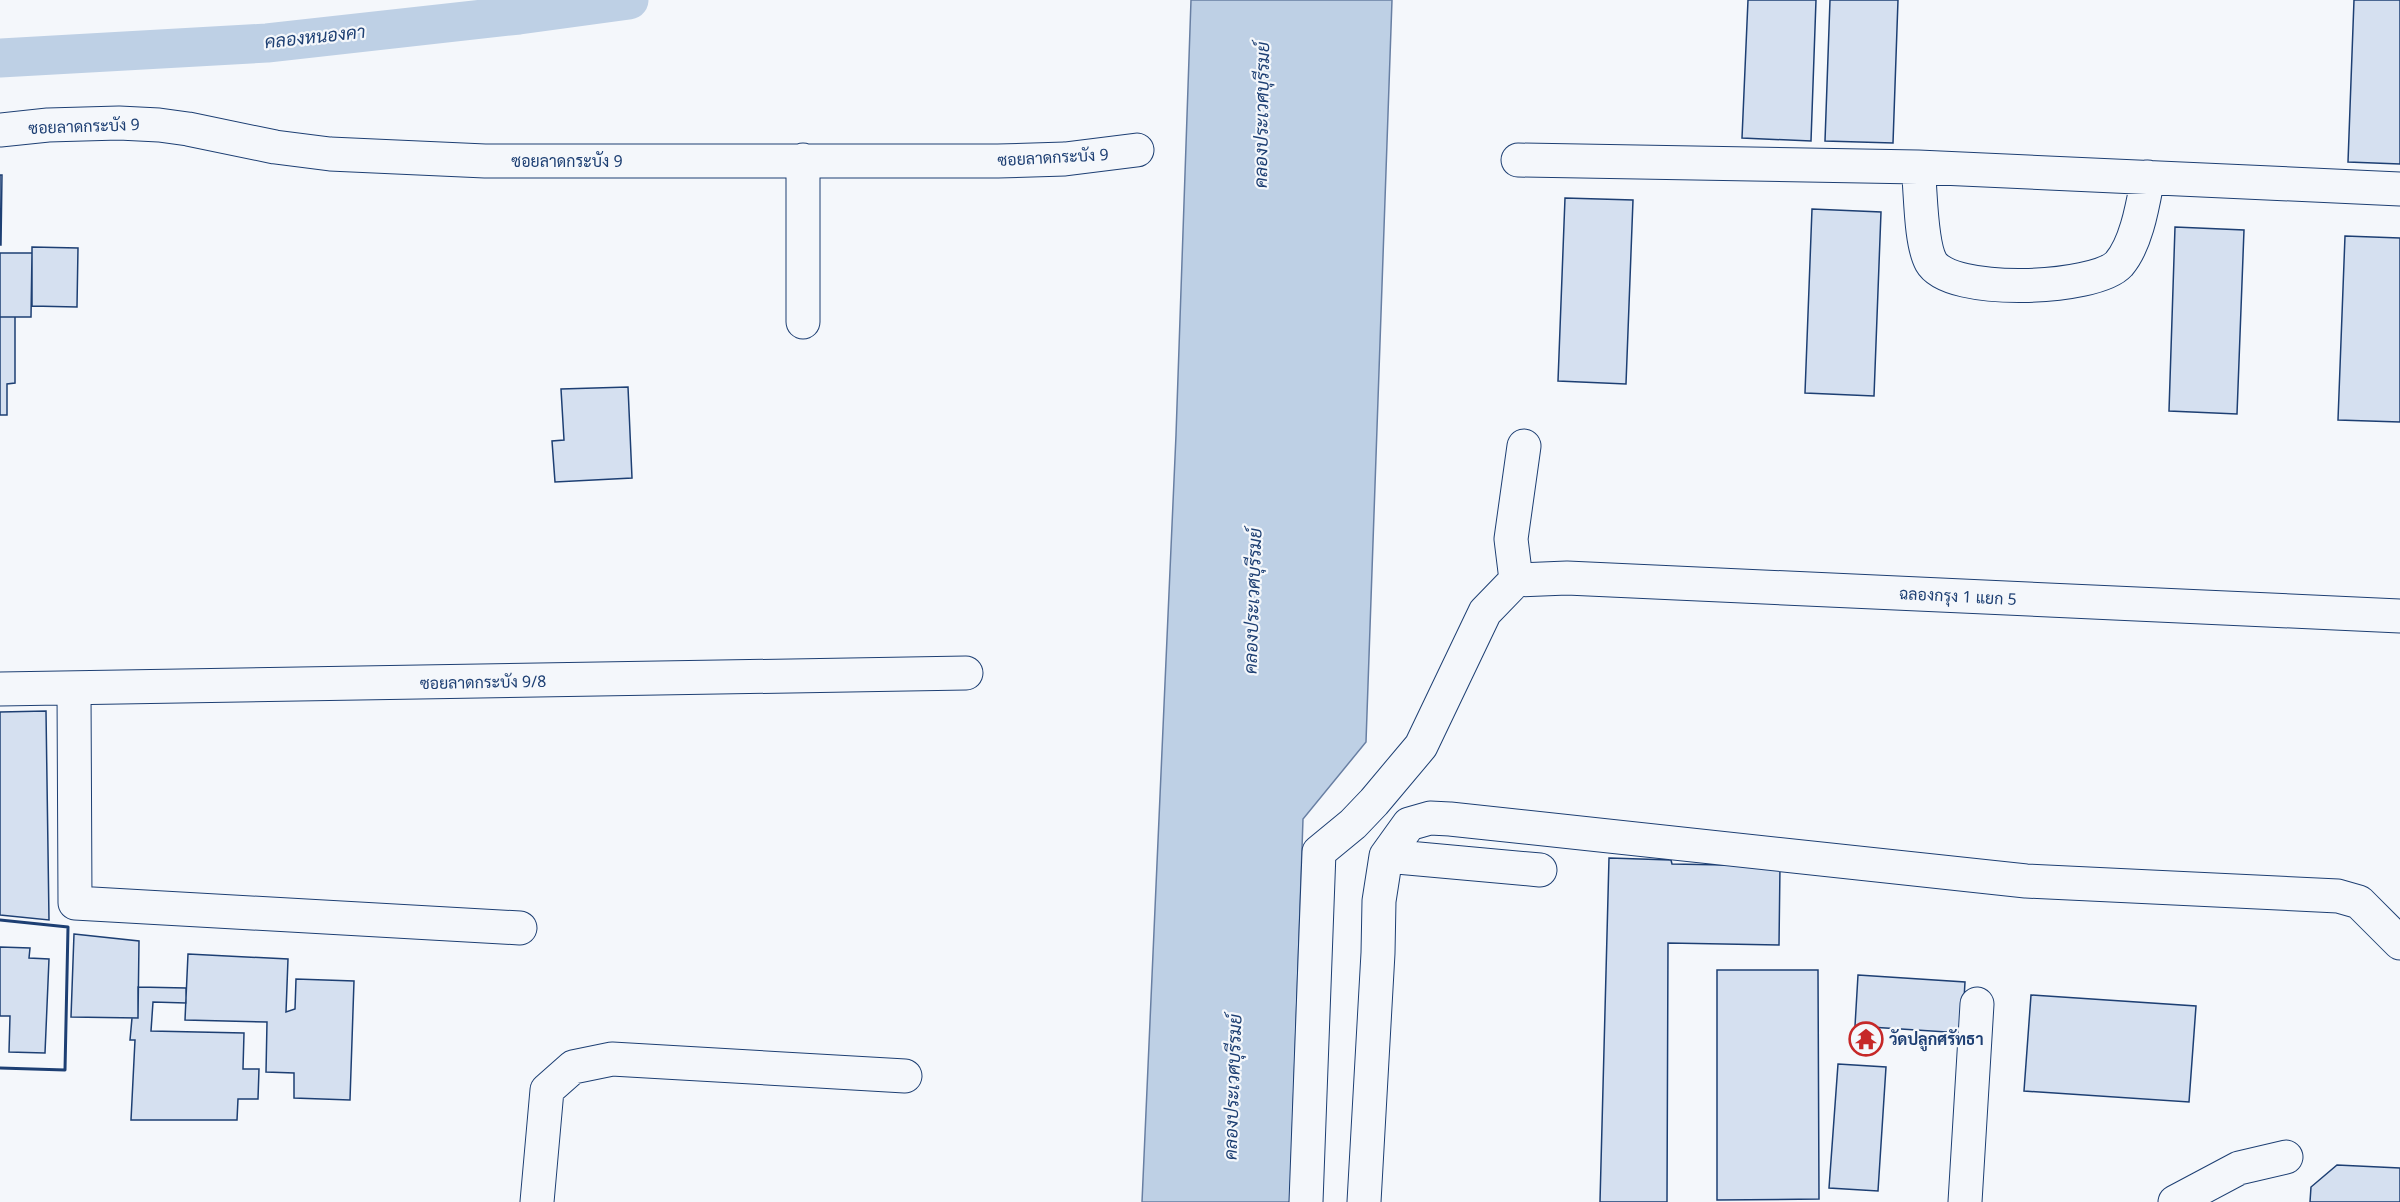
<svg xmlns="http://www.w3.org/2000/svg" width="2400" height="1202" font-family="'Noto Sans',Sarabun,sans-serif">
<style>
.water{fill:#bed0e5;stroke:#687fa3;stroke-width:1.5}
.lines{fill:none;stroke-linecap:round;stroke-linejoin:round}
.canal{stroke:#bed0e5;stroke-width:39}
.building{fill:#d5e0f0;stroke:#1d3f73;stroke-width:1.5}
.minor-casing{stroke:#1d3f73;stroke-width:35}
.minor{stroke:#f4f7fb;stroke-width:33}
.wall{stroke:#1d3f73;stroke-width:3}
.labels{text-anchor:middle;stroke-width:4.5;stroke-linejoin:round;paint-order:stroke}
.street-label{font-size:16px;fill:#1d3f73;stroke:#f4f7fb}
.poi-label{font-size:16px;font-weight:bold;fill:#1d3f73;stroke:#f4f7fb;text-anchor:start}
.water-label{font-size:18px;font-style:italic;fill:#1d3f73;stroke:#f4f7fb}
</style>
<rect width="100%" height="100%" fill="#f4f7fb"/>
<!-- water -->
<path class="water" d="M1191 0H1392L1366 742 1303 819 1290 1202H1142L1176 435Z"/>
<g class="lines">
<!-- canal -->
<path class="canal" d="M0 58 267 43 519 15 629 0"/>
</g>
<!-- building -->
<path class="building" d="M1748 0H1816L1811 141 1742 138Z
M1830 0H1898L1893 143 1825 141Z
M2354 0H2400V164L2348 162Z
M0 175H2L1 245H0Z
M1565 198 1633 200 1626 384 1558 381Z
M1812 209 1881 212 1874 396 1805 393Z
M2175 227 2244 230 2237 414 2169 411Z
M2345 236 2400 238V422L2338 420Z
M32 247 78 248 77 307 32 306Z
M0 253H32L31 317H0Z
M0 317H15V383L7 384V415H0Z
M628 387 632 478 555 482 552 441 564 440 561 389Z
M46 711 49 920 0 915V712Z
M1609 858 1671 860 1672 864 1780 866 1779 945 1668 943 1667 1202H1600Z
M74 934 139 941 138 1018 71 1017Z
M0 947 30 948 29 958 49 959 45 1053 9 1052 10 1016H0Z
M188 954 288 959 286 1012 295 1009 296 979 354 981 350 1100 294 1098V1073L266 1072 267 1022 185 1020Z
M1717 970H1818L1819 1199 1717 1200Z
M1858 975 1965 982 1962 1033 1855 1026Z
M138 987 186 988V1003L153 1002 151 1031 244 1033 243 1069H259L258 1099H238L237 1120H131L135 1040H130L132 1018H138Z
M2031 995 2196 1006 2189 1102 2024 1091Z
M1838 1064 1886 1067 1878 1191 1829 1188Z
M2337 1165 2400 1168V1202H2310L2311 1187Z"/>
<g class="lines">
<!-- minor casing -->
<g class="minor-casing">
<path id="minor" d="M0 130 48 125 119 123 159 125 188 129 275 147 330 154 485 161H998L1065 159 1137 150
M1518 160 1918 167 2400 189
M1918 167C1921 191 1920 242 1931 262 1950 296 2095 290 2119 264 2137 243 2143 203 2148 177
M803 322V160
M1516 580 1567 578 2400 616
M1516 580 1511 539 1524 446
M0 689 966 673
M74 689 75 903 520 928
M1386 856 1540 870
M537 1202 547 1090 573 1067 612 1059 905 1076
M1306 1202 1319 852 1353 824 1374 802 1421 746 1485 612 1516 580
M1364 1202 1378 953 1379 901 1386 856 1409 824 1430 818 1450 819 2026 881 2338 896 2359 902 2400 943
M1965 1202 1977 1004
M2175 1202 2239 1168 2286 1157"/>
</g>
<!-- minor -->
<use href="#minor" class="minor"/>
<!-- wall -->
<path class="wall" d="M0 920 68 927 65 1070 0 1068"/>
</g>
<!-- icons -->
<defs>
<g id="temple-ring" transform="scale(1.725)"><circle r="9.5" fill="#f4f7fb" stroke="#c62828" stroke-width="1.5"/><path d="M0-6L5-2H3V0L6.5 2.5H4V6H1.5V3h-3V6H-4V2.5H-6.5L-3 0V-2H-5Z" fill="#c62828"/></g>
</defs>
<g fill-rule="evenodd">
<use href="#temple-ring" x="1866" y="1039"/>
</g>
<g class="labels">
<!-- street labels -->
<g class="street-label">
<text transform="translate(84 126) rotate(-2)" y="6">ซอยลาดกระบัง 9</text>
<text transform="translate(1053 157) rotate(-3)" y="6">ซอยลาดกระบัง 9</text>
<text x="567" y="167">ซอยลาดกระบัง 9</text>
<text transform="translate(1958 596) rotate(3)" y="6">ฉลองกรุง 1 แยก 5</text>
<text transform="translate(483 682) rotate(-1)" y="6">ซอยลาดกระบัง 9/8</text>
</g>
<!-- poi labels -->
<g class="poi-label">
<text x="1889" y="1045">วัดปลูกศรัทธา</text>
</g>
<!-- water labels -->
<g class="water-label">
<text transform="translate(315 37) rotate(-6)" y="6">คลองหนองคา</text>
<text transform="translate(1262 115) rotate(-89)" y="6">คลองประเวศบุรีรมย์</text>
<text transform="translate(1253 601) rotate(-88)" y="6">คลองประเวศบุรีรมย์</text>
<text transform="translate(1233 1087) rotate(-88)" y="6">คลองประเวศบุรีรมย์</text>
</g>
</g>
</svg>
